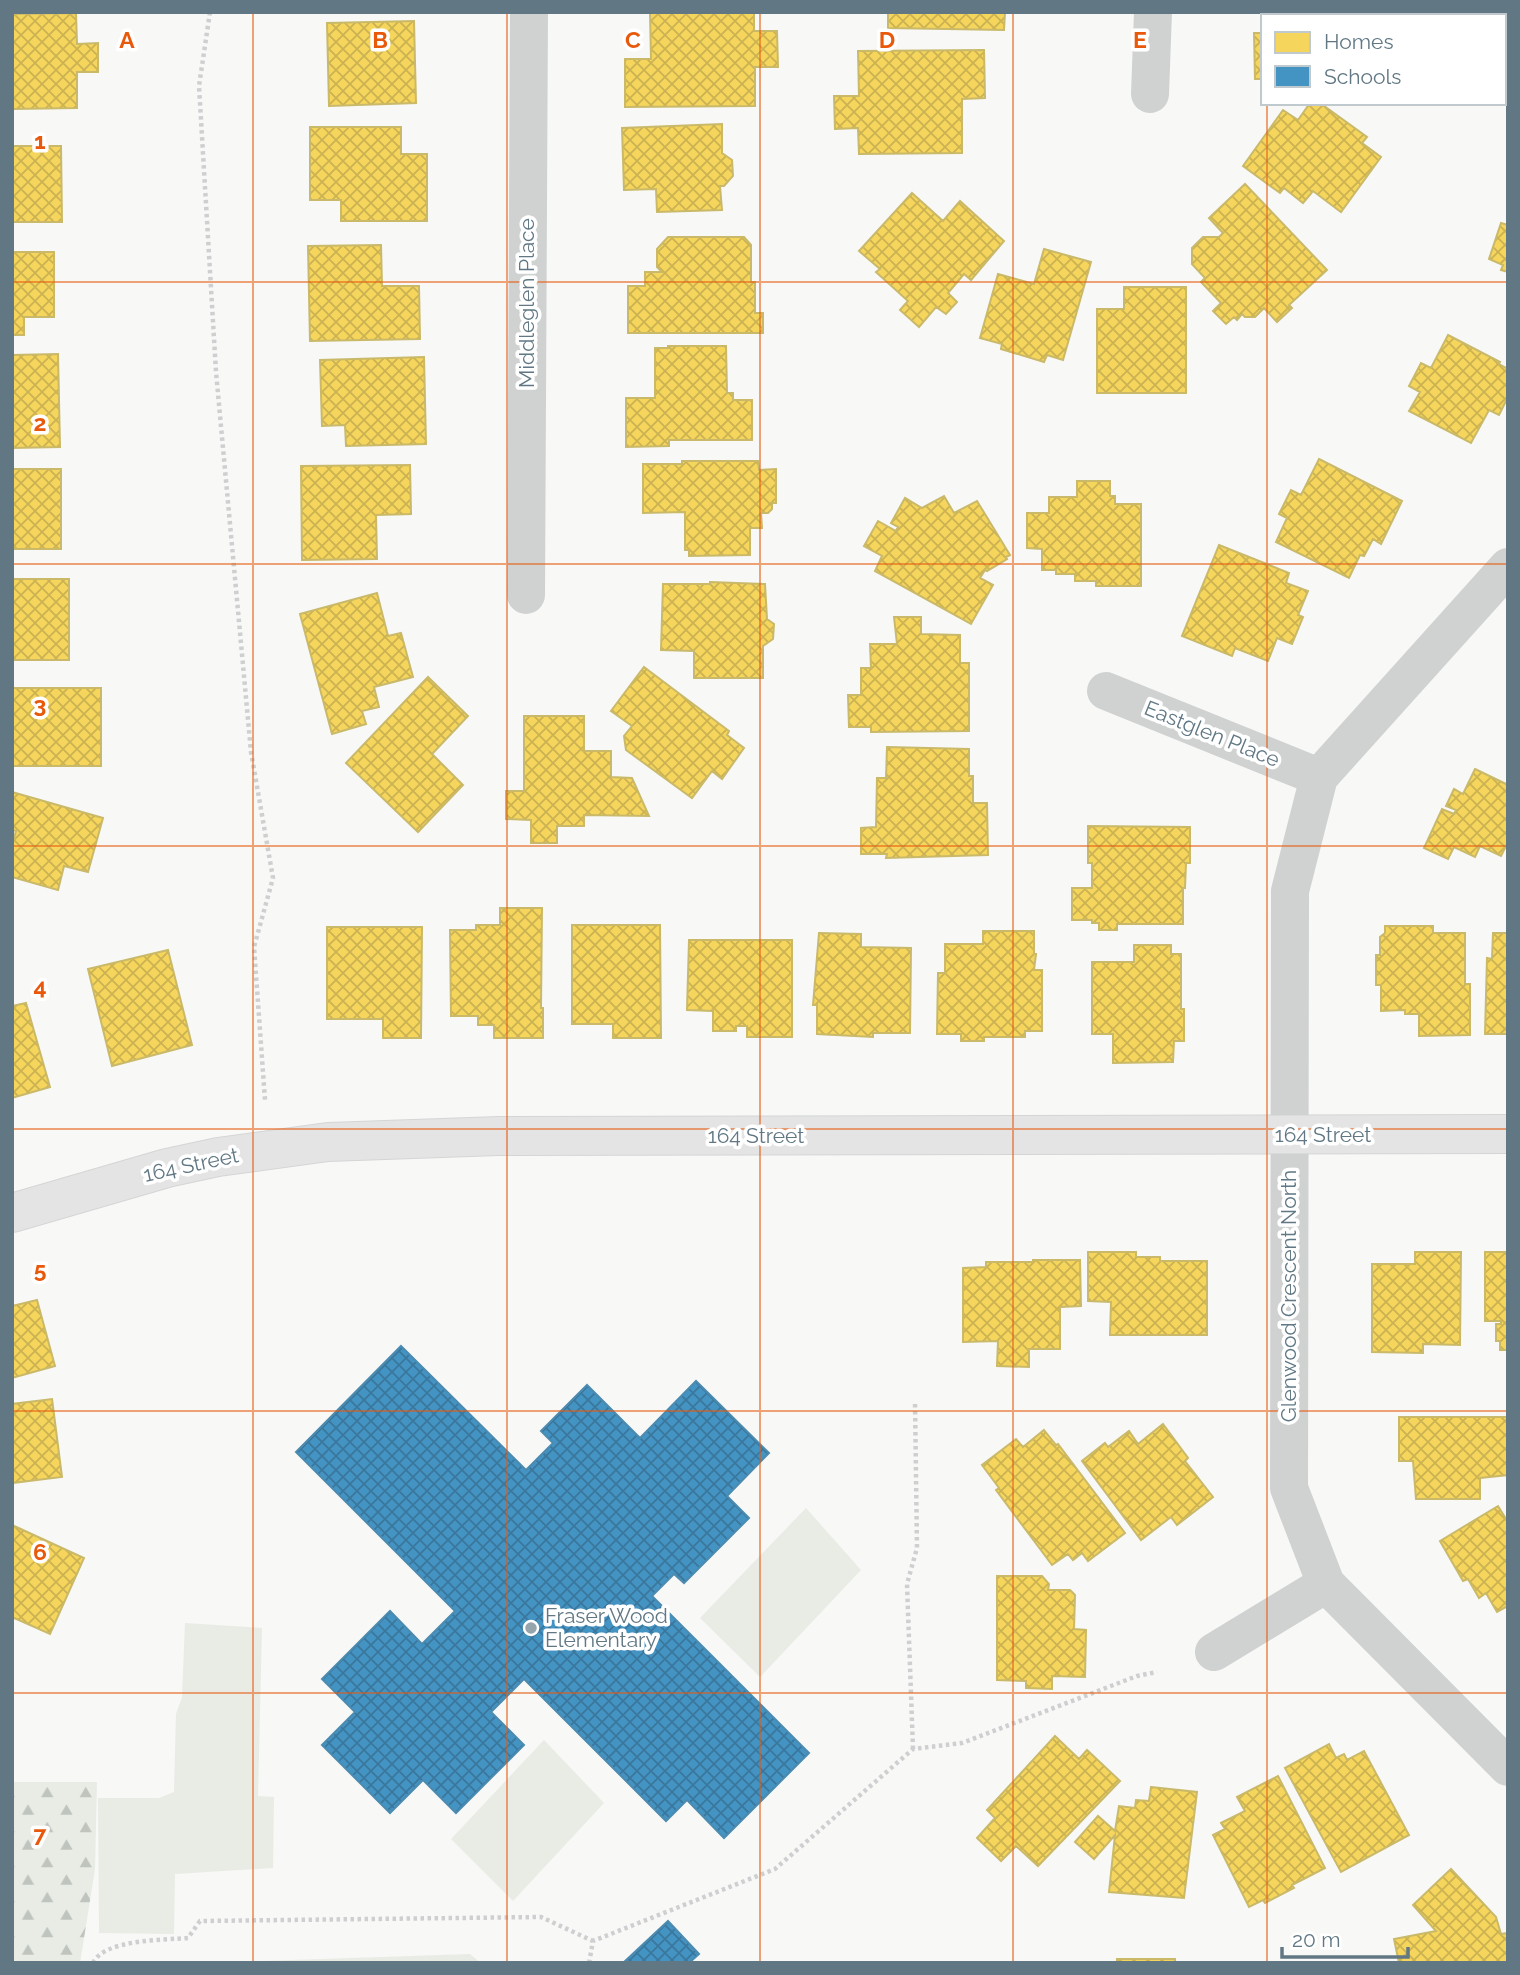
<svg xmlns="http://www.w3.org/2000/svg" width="1520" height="1975" font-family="Raleway,sans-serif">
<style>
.green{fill:#e8ece5}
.forest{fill:url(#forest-firs)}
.homes{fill:url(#homes-cross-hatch);stroke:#c9b968;stroke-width:2}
.schools{fill:url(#schools-cross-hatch);stroke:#4c8bb0;stroke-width:2}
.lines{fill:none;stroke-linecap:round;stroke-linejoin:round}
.secondary-casing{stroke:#d4d6d6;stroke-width:40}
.path{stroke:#cecfd0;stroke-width:4.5;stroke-dasharray:3.5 3.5;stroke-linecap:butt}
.street{stroke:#d0d2d2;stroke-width:38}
.secondary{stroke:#e3e4e3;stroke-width:38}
.grid{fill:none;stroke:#e8590c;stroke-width:2;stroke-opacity:0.55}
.poi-dot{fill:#96a5ac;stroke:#fff;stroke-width:2.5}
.labels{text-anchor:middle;stroke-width:7;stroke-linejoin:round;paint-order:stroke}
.street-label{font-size:21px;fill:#617884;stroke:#fff}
.poi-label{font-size:21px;fill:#617884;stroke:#fff;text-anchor:start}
.grid-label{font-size:23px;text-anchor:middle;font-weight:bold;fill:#e8590c;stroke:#fff;stroke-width:7;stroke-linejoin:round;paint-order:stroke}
</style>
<defs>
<pattern id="forest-firs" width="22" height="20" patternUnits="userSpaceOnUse" patternTransform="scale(1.75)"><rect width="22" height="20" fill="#e8ece5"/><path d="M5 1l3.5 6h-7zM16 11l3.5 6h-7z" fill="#bfc4bf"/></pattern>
<pattern id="homes-cross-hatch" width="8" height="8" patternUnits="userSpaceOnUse" patternTransform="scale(1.75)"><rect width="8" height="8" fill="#f6d55c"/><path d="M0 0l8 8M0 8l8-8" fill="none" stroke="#cbb252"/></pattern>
<pattern id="schools-cross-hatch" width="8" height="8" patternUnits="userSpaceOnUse" patternTransform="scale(1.75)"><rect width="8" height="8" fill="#4393c3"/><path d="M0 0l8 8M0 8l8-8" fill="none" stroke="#3a779c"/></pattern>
</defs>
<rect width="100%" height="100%" fill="#f8f8f7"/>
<!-- green -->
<path class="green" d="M806 1508 861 1570 760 1677 700 1618Z
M185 1623 262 1628 258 1796 274 1797 273 1868 175 1874 174 1934 99 1933 98 1798H159L174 1792 176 1714 182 1697Z
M544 1740 604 1803 513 1901 451 1839Z
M470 1954 481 1963H204Z"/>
<!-- forest -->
<path class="forest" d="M12 1782H97L95 1869 80 1963H12Z"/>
<!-- homes -->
<path class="homes" d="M650 12H754V31H777L778 67H755V106L625 107V59H651Z
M888 12H1005L1004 30 888 28Z
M1285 12H1368L1369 16H1286Z
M76 13 77 44 98 43V72H77V108L12 109V14Z
M414 21 416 103 329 106 327 23Z
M1254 33H1263V79H1255Z
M984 50 985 98 962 99V153L859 154 858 128 835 129 834 96H859L858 51Z
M1310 103H1320L1367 137 1362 143 1381 157 1341 212 1313 191 1303 203 1284 188 1280 193 1243 166 1283 110 1298 120Z
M722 124V153L732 160 733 176 724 186H720L722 210 657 212 656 189 624 190 622 128Z
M310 127H401V154H427V221H341V200H310Z
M12 146H61L62 222H12Z
M1245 184 1327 270 1289 305 1292 308 1277 322 1264 308 1255 317H1245L1242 314 1237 320 1234 317 1226 324 1213 311 1221 303 1201 282 1205 278 1192 264V248L1203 237H1219L1223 233 1209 218Z
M912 193 943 221 960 201 1004 241 971 280 964 274 948 293 957 302 946 314 936 307 919 327 900 310 908 301 876 272 880 269 859 251Z
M1501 223 1508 225V272L1501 270 1503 265 1489 259Z
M668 237H744L751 245V282H755V313H763V333H628V286H645V272H662L657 267V249Z
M381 245 382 286H419L420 339 310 341 308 246Z
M1044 249 1091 262 1063 360 1047 355 1044 362 1001 349 1002 344 980 338 998 274 1034 284Z
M12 252H54V317H24V335H12Z
M1124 287H1186V393H1097V309H1124Z
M1448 335 1500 362 1499 364 1508 369V397L1499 415 1489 410 1471 443 1409 411 1420 392 1409 386 1421 363 1431 368Z
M668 346H726L727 393H733V400H752V440H669V446L626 447V398H655V348H668Z
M58 354 60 447 12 448V355Z
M424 357 426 444 346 446 345 425 322 426 320 360Z
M1319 459 1402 501 1381 544 1373 539 1364 556 1360 555 1349 578 1276 542 1287 518 1279 514 1291 490 1301 495Z
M682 461H758L759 470 776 469V503H772V509L768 513H761L762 528H750V555L689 556V550H685V512L643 513V464H682Z
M410 465 411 514 376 515 377 559 302 560 301 466Z
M12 469H61V549H12Z
M1077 481H1110V496H1115V504H1141V586H1096V581H1075V574H1056V570H1042V549L1027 548V513H1049V497H1077Z
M944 496 954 513 977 501 1010 555 1006 557 1007 559 987 571 985 570 980 578 993 585 971 624 875 571 882 556 864 546 878 521 896 531 898 527 891 523 905 498 922 508Z
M1219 545 1289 573 1286 583 1308 591 1298 615 1303 617 1292 644 1277 638 1268 661 1235 648 1232 656 1182 636Z
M12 579H69V660H12Z
M710 582 765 584 767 619 774 624 773 639 763 646V678H694V651L661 650 663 584H710Z
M377 593 388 636 401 633 413 677 374 687 379 707 362 711 366 724 332 734 300 614Z
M894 617H921V634L960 635V663H969V731L871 732V727H849L848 695H861V668H871L870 644H897Z
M644 667 729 731 727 735 744 748 722 779 712 771 692 798 626 750 624 736 632 726 611 711Z
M428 677 468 716 432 754 463 785 418 832 346 763Z
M12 688H101V766H12Z
M524 716H584V751H611V777L632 778 649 816 584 815V826H557V843H531V820L506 819V791H524Z
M887 747 969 749V776H973V803H987L988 855 886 858 887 854H861V828L876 827 877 778H886Z
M1475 769 1508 785V842L1501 856 1480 846 1475 857 1454 847 1448 859 1424 848 1442 809 1454 814 1456 810 1446 806 1454 789 1463 794Z
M12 792 103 818 88 872 64 866 58 890 12 877V845L16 831 12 830Z
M1088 826 1190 827V863H1186L1185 888H1183V924H1117V930H1099V923H1092V920H1072V888H1092V863H1088Z
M500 908H542L541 1008H543V1038H494V1025H478V1016H451L450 930H476V925H500Z
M572 925H660L661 1038H613V1024H572Z
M1385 926H1433V933H1465V984H1470V1035L1419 1036V1014H1405V1010L1381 1011V985H1376V955H1380V937L1385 933Z
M327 927H422L421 1038H383V1019H327Z
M983 931H1034V954H1036L1034 970H1042V1031H1025V1037H984V1041H961V1034H937L938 973H945V944H983Z
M819 933 861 934V947L911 948 910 1033H873V1037L817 1034V1005H813Z
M1493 933H1508V1034H1485L1487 958 1492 959Z
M689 940H792V1037H747V1026H736V1031H713V1011L687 1010Z
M1134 945H1171V954H1181V1009H1184V1041H1174L1173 1062 1113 1063V1034H1092V962H1134Z
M168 950 192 1045 112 1066 88 969Z
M26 1003 50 1087 12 1098V1006Z
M1088 1252H1136V1257H1160V1261H1207V1335H1110L1111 1302 1088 1301Z
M1415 1252H1461L1460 1345 1423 1344V1353L1372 1352V1264H1415Z
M1485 1252H1508V1350H1500V1341H1496V1324H1501V1321H1485Z
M1033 1260H1080L1081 1306 1060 1307V1349H1029V1367L997 1366 998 1341 963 1342V1268L986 1267V1262H1033Z
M37 1300 55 1366 12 1378V1306Z
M52 1399 62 1477 12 1483V1404Z
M1399 1417H1508V1475L1480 1478V1499H1416L1413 1461H1399Z
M1163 1424 1188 1458 1185 1461 1213 1497 1177 1525 1171 1517 1141 1540 1082 1461 1105 1443 1108 1447 1129 1431 1138 1444Z
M1044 1430 1056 1445 1058 1444 1125 1533 1088 1561 1082 1553 1073 1560 1068 1554 1052 1565 996 1490 999 1488 982 1465 1016 1439 1023 1447Z
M1498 1506 1506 1519H1508V1606L1497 1612 1486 1593 1479 1598 1468 1579 1463 1581 1440 1541Z
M12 1525 84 1558 50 1634 12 1617Z
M997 1576H1042L1049 1584 1048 1590H1070L1075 1595 1074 1629 1086 1630 1085 1677 1052 1676V1689L1026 1688V1681L997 1680Z
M1055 1736 1079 1759 1087 1750 1120 1781 1038 1866 1016 1846 1001 1861 977 1838 995 1818 987 1810Z
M1329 1744 1336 1758 1344 1754 1347 1760 1364 1751 1409 1835 1341 1872 1285 1768Z
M1278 1776 1325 1868 1292 1885 1294 1888 1265 1903 1263 1900 1249 1907 1213 1835 1225 1829 1221 1823 1245 1811 1237 1797Z
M1151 1787 1197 1792 1184 1898 1109 1892 1115 1835 1094 1859 1075 1842 1098 1816 1115 1831 1119 1806 1135 1808 1136 1800 1149 1801Z
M1451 1869 1496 1917 1501 1934 1508 1933V1963H1399L1394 1939 1436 1931 1413 1905Z
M1117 1959H1175V1963H1117Z"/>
<!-- schools -->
<path class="schools" d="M401 1346 526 1470 553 1443 541 1431 587 1385 640 1438 696 1381 769 1453 727 1496 749 1518 684 1583 674 1574 652 1596 809 1753 724 1838 687 1800 666 1821 524 1679 491 1712 524 1745 456 1813 423 1780 390 1813 322 1745 355 1712 322 1679 390 1611 422 1644 455 1611 296 1452Z
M668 1921 699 1954 689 1963H623Z"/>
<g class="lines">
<!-- secondary casing -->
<g class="secondary-casing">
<path id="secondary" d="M12 1213 167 1168 218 1157 328 1142 499 1136 1508 1134"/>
</g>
<!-- path -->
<path class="path" d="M210 12 199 86 216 372 251 752 273 878 254 947 265 1100
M913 1749 907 1584 917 1548 915 1402
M93 1963C104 1939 165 1940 188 1938L200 1921 541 1917 593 1941
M589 1963 593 1941 775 1869 913 1749 962 1743 1137 1676 1157 1672"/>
<!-- street -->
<path class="street" d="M1150 94 1153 12
M1508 567 1319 777 1290 891 1289 1488 1326 1584 1508 1767
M526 595 529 12
M1106 691 1319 777
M1214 1652 1326 1584"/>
<!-- secondary -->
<use href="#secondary" class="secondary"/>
</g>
<!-- grid -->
<path class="grid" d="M253 12V1963M507 12V1963M760 12V1963M1013 12V1963M1267 12V16M1267 103V1963M12 282H1508M12 564H1508M12 846H1508M12 1129H1508M12 1411H1508M12 1693H1508"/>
<!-- markers -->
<circle class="poi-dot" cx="531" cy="1628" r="7"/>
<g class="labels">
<!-- street labels -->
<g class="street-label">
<text transform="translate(527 303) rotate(-90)" y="7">Middleglen Place</text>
<text transform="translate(1212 734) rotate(22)" y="7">Eastglen Place</text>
<text x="1323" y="1142">164 Street</text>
<text x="756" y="1143">164 Street</text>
<text transform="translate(191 1165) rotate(-12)" y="7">164 Street</text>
<text transform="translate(1289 1296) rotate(-90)" y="7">Glenwood Crescent North</text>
</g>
<!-- poi labels -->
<g class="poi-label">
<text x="545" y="1623">Fraser Wood<tspan x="545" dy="24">Elementary</tspan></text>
</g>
</g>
<g class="grid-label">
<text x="127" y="48">A</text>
<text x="380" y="48">B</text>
<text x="633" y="48">C</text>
<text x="887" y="48">D</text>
<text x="1140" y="48">E</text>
<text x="40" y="149">1</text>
<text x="40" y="431">2</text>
<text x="40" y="713">3</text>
<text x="40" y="995">4</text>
<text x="40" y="1278">5</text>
<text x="40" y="1560">6</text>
<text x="40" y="1842">7</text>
</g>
<!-- border -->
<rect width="1520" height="1975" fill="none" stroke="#617884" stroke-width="28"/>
<!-- legend -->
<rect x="1261" y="14" width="245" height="91" fill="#ffffff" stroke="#c0c9ce" stroke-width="2"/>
<rect x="1275" y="32" width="35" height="21" fill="#f6d55c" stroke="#c0c9ce" stroke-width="2"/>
<text x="1324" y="49" font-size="21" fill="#617884">Homes</text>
<rect x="1275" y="66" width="35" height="21" fill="#4393c3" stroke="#c0c9ce" stroke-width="2"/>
<text x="1324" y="84" font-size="21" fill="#617884">Schools</text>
<!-- scale -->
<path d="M1282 1947v10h126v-10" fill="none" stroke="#617884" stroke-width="3.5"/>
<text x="1292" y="1947" font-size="21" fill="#617884" stroke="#ffffff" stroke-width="5" paint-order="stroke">20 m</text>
</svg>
